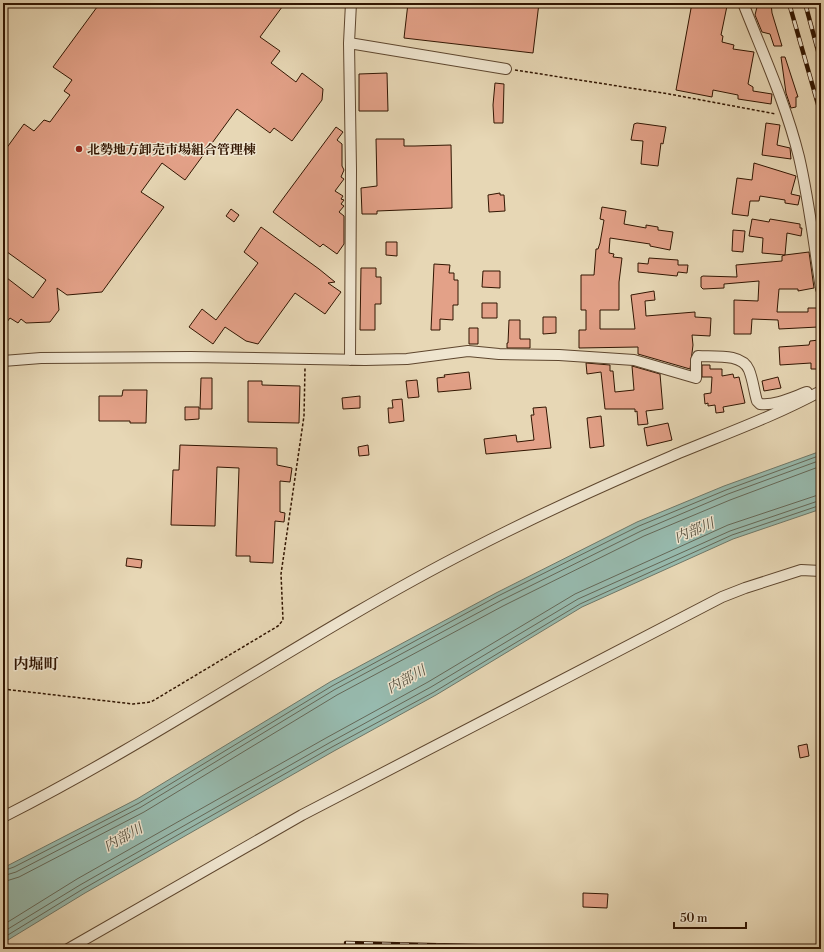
<svg xmlns="http://www.w3.org/2000/svg" width="824" height="952" font-family="'Libre Bodoni','Noto Serif JP',serif">
<style>
.water{fill:#97baae;stroke:#6e7869}
.lines{fill:none;stroke-linecap:round;stroke-linejoin:round}
.shore{stroke:#646858;stroke-width:1}
.building{fill:#e3a188;stroke:#311501}
.minor-casing{stroke:#5e462e;stroke-width:12}
.path{stroke:#311501;stroke-width:1.5;stroke-dasharray:3 2;stroke-linecap:butt}
.minor{stroke:#efe5cf;stroke-width:10}
.rail-casing{stroke:#311501;stroke-width:4.5}
.rail{stroke:#efe5cf;stroke-width:3;stroke-dasharray:9;stroke-linecap:butt}
.poi-dot{fill:#8f2418;stroke:#efe5cf;stroke-width:1.5}
.labels{text-anchor:middle;stroke-width:3;stroke-linejoin:round;paint-order:stroke}
.poi-label{font-size:13px;font-weight:bold;fill:#311501;stroke:#efe5cf;text-anchor:start}
.water-label{font-size:14px;font-style:italic;fill:#554f3e;stroke:#efe5cf}
.quarter-label{font-size:15px;font-weight:bold;fill:#311501;stroke:#efe5cf}
</style>
<rect width="100%" height="100%" fill="#e7d7b5"/>
<filter id="stains"><feTurbulence type="fractalNoise" baseFrequency=".005" numOctaves="4"/><feColorMatrix values="0 0 0 0 .2 0 0 0 0 .09 0 0 0 0 .02 0 0 0 .5 -.17"/></filter>
<radialGradient id="worn" r=".72"><stop offset=".6" stop-color="#630" stop-opacity="0"/><stop offset="1" stop-color="#630" stop-opacity=".3"/></radialGradient>
<!-- water -->
<path class="water" d="M821 451V509L733 539 582 607 436 695 334 751 85 893 3 943V868L137 799 330 682 496 593 637 522 724 486Z"/>
<g class="lines">
<!-- shore -->
<path class="shore" d="M3 871 14 867 139 803 332 686 498 596 639 526 726 490 821 455
M3 876 16 872 141 807 334 690 500 601 641 531 728 494 821 460
M3 882 19 877 144 812 337 695 503 606 644 536 730 500 821 466
M3 925 77 879 326 738 428 682 575 594 728 525 821 494
M3 932 80 885 329 743 431 687 578 599 730 531 821 500
M3 938 83 889 332 747 434 692 580 604 732 535 821 505"/>
</g>
<!-- building -->
<path class="building" d="M100 3H285L260 37 280 51 271 63 296 82 302 73 323 89 322 100 292 141 274 128 270 133 237 109 185 180 162 163 141 192 164 207 102 292 67 295 57 288 59 310 50 322 26 323 21 319 18 323 10 318 3 327V283L7 278 33 298 46 280 3 249V153L24 124 34 131 44 120 50 122 70 95 64 91 72 80 53 67Z
M408 3H539L533 53 404 38Z
M692 3H711L727 6 721 35 723 36 722 42 734 45 733 49 754 52 748 84 753 87V91L772 94 771 104 738 99V95L713 90 712 97 676 90Z
M758 3H771L772 13 782 46H774L770 34 762 32 755 15Z
M781 57H785L798 97H796V107L791 108 786 93Z
M387 73 388 111H359V74Z
M495 83 504 84 503 123H494L493 105Z
M637 123 666 127 663 144 661 143 658 166 641 164 643 141 631 140 634 124Z
M766 123 780 125 777 145 790 148 791 159 762 155Z
M336 127 343 132 337 140 342 144V166L344 170 341 177 344 179 335 191 343 196 341 199 344 200 341 204 344 206 339 212 344 216V244L337 254 323 244 320 247 273 212Z
M376 139H404V146H415L451 145 452 208 377 211V214H362L361 188 377 186Z
M754 163 796 176 791 194 800 196 798 205 785 203V200L760 196 759 201H750L748 216 732 214 737 178 752 180Z
M500 193V195H504L505 211 489 212 488 195Z
M602 207 626 211 624 224 646 228V225L658 227V230L673 232 670 250 650 246V244L610 238 609 253 614 254 613 257 622 258 619 282V310H600V329H635L631 295 654 291 655 300 645 301 646 316 695 312V317L711 318 710 336 692 335 693 345 690 369 638 354V347L579 348V330H586V310H581V275H594L596 249H598L600 243 604 220 600 219Z
M231 209 239 215 234 222 226 216Z
M752 219 769 222 770 219 800 224V228H802L801 236 787 233 785 255 809 252 814 288 798 291V289H779L777 312H808V308H818V327L779 329 778 320 752 319 751 334H734V300L758 301 759 281 724 284V288L703 289 701 287V277L703 276 737 277 736 265 782 261V256L785 255 762 253 763 238 749 236Z
M261 227 319 269 335 282 328 283 341 292 325 314 295 293 258 344 246 341 225 327 213 344 189 327 202 309 216 320 258 263 244 252Z
M733 230 745 231 743 252 732 251Z
M386 242H397V256L386 255Z
M649 258 678 260V265H688L687 273 678 272 677 276 638 272V263L648 264Z
M434 264 450 265 449 273H454V280H458V305H453V320L440 319V330H431Z
M361 268H376V277H381V304H375V330H360Z
M483 271H500V288L482 287Z
M482 303H497V318H482Z
M543 317H556V333L543 334Z
M509 320H520V339H530V348H507V343H508Z
M469 328H478V344H469Z
M819 340 821 369H811V363L780 365 779 347 809 345 810 341Z
M586 363 610 365V371H613L615 392 634 390 632 366 660 374 663 409 646 411 648 424 638 425 637 411 635 412V409H605L601 372 587 374Z
M702 365H710V369H722V376L733 374 734 378 739 377 745 403 723 407 724 412 716 413 715 405 708 406V403L705 404 704 394 711 393 712 377H702Z
M469 372 471 389 438 392 437 378 445 377 444 375Z
M778 377 781 388 764 391 762 381Z
M201 378H212V409H200Z
M417 380 419 397 408 398 406 381Z
M248 381H262V385L300 386 299 423 248 422Z
M123 390H147L146 423H130V421H99V396H122Z
M360 396V408L343 409 342 398Z
M402 399 404 421 389 423 388 408H393L392 400Z
M185 407H199V419L185 420Z
M546 407 551 448 486 454 484 439 516 435 517 442 534 440 531 415H534L533 408Z
M601 416 604 446 590 448 587 418Z
M668 423 672 440 647 446 644 428Z
M180 445 277 448V465L292 468 290 482 280 481V512L285 513 284 522 275 521 273 563 250 562V556H236L239 468 217 467 215 526 171 525 173 470H179Z
M368 445 369 455 359 456 358 447Z
M127 558 142 560 141 568 126 566Z
M807 744 809 756 800 758 798 746Z
M583 893 608 894 607 908 583 907Z"/>
<g class="lines">
<!-- minor casing -->
<g class="minor-casing">
<path id="minor" d="M743 3C763 54 786 104 799 157 809 200 814 245 821 289
M349 43 506 69
M350 360 351 170 349 43 351 3
M3 361 41 358 191 357 365 360 407 359 468 351 499 354 559 355 634 360 696 378V360L698 356C714 357 742 353 749 370 753 380 754 391 757 401L760 404C775 406 793 397 807 392
M3 817C163 736 310 632 470 550 536 516 604 485 672 456 722 435 773 417 821 391
M68 949 302 815 722 597 745 588 801 570 821 571"/>
</g>
<!-- path -->
<path class="path" d="M515 70 669 94 776 114
M3 689 133 704 151 702 278 626 283 620 281 574 304 416 305 368"/>
<!-- minor -->
<use href="#minor" class="minor"/>
<!-- rail casing -->
<g class="rail-casing">
<path id="rail" d="M789 3 821 115
M805 3 821 62
M346 943 586 949"/>
</g>
<!-- rail -->
<use href="#rail" class="rail"/>
</g>
<!-- markers -->
<circle class="poi-dot" cx="79" cy="149" r="4"/>
<g class="labels">
<!-- poi labels -->
<g class="poi-label">
<text x="87" y="154">北勢地方卸売市場組合管理棟</text>
</g>
<!-- water labels -->
<g class="water-label">
<text transform="translate(694 530) rotate(-22)" y="5">内部川</text>
<text transform="translate(406 679) rotate(-29)" y="5">内部川</text>
<text transform="translate(123 837) rotate(-29)" y="5">内部川</text>
</g>
<!-- quarter labels -->
<g class="quarter-label">
<text x="36" y="669">内堀町</text>
</g>
</g>
<!-- margin -->
<rect width="824" height="952" fill="none" stroke="#e7d7b5" stroke-width="16"/>
<rect x="4" y="4" width="816" height="944" fill="none" stroke="#311501" stroke-width="2"/>
<rect x="8" y="8" width="808" height="936" fill="none" stroke="#311501"/>
<!-- scale -->
<path d="M674 922v6h72v-6" fill="none" stroke="#311501" stroke-width="2"/>
<text x="680" y="922" font-size="12" fill="#311501" stroke="#efe5cf" stroke-width="3" paint-order="stroke">50 m</text>
<rect width="100%" height="100%" filter="url(#stains)"/>
<rect width="100%" height="100%" fill="url(#worn)"/>
</svg>
